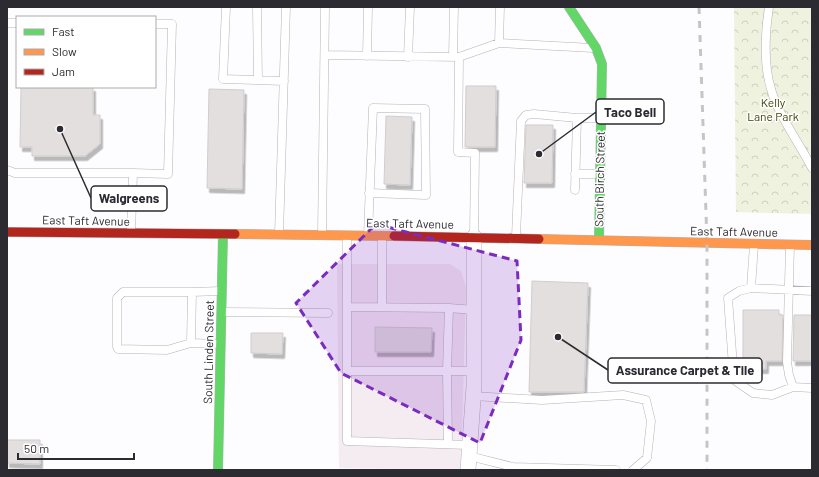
<svg xmlns="http://www.w3.org/2000/svg" width="819" height="477" font-family="Barlow,sans-serif">
<style>
.commercial{fill:#f4ecf0}
.park{fill:url(#park-crowns)}
.building{fill:#e3dfde;stroke:#d1cdcc;filter:url(#shadow)}
.lines{fill:none;stroke-linecap:round;stroke-linejoin:round}
.lane-casing{stroke:#b4b2b6;stroke-width:9}
.street-casing{stroke:#b4b2b6;stroke-width:16}
.fast-casing{stroke:#b4b2b6;stroke-width:10}
.slow-casing{stroke:#b4b2b6;stroke-width:10}
.jam-casing{stroke:#b4b2b6;stroke-width:10}
.lane{stroke:#fff;stroke-width:8}
.street{stroke:#fff;stroke-width:15}
.fast{stroke:#63d668;stroke-width:9}
.slow{stroke:#ff974d;stroke-width:9}
.jam{stroke:#b3261e;stroke-width:9}
.rail{stroke:#c5c5c6;stroke-width:3;stroke-dasharray:7 7;stroke-linecap:butt}
.marked{fill:#7b2cbf;fill-opacity:0.2;stroke:#7b2cbf;stroke-width:3;stroke-dasharray:8 5;stroke-linejoin:round}
.labels{text-anchor:middle;stroke-width:3;stroke-linejoin:round;paint-order:stroke}
.park-label{font-size:12px;fill:#3e4200;stroke:#fff}
.street-label{font-size:12px;fill:#2d2b32;stroke:#fff}
.leader{fill:none;stroke:#2d2b32;stroke-width:1.5}
.callout-dot{fill:#2d2b32;stroke:#fff;stroke-width:1.5}
.callout{fill:#fff;stroke:#2d2b32;stroke-width:1.5}
.callout-label{font-size:13px;text-anchor:middle;font-weight:bold;fill:#2d2b32}
</style>
<defs>
<pattern id="park-crowns" width="20" height="18" patternUnits="userSpaceOnUse"><rect width="20" height="18" fill="#eff2de"/><path d="M2 6a3 3 0 1 1 6 0M12 15a3 3 0 1 1 6 0" fill="none" stroke="#cdd0bf"/></pattern>
<filter id="shadow"><feDropShadow dx="2.5" dy="4.5" stdDeviation="0" flood-color="#0004"/></filter>
</defs>
<rect width="100%" height="100%" fill="#fdfcfe"/>
<!-- commercial -->
<path class="commercial" d="M337 264H450L461 271 466 287 461 470 339 468Z"/>
<!-- park -->
<path class="park" d="M734 7H812V214L736 212Z"/>
<!-- building -->
<path class="building" d="M466 86H496L495 147H465Z
M21 87H93V115H100V144L85 156H32V147H20Z
M209 89 244 90 242 189 207 188Z
M386 116 412 117 410 185 384 184Z
M526 125H553L552 183H524Z
M532 281 588 283 584 392H529Z
M743 310H779V315H783L782 361H766V369H743Z
M794 315H812V361H793Z
M375 327 432 328 431 352H375Z
M251 333H283L282 354 251 353Z
M7 440H40V464L7 463Z"/>
<g class="lines">
<!-- lane casing -->
<g class="lane-casing">
<path id="lane" d="M226 7 223 79 284 81
M257 7 258 80
M769 7C765 34 763 63 771 89 778 115 800 144 812 168
M7 23H17
M499 43 500 7
M325 55 459 57 499 43 593 48
M367 56 368 7
M408 57 410 7
M453 57 454 7
M459 57 458 152 475 153 474 236
M7 170 15 173H133L131 232
M133 173 168 174 172 24H155
M575 174H600
M575 190 577 118
M279 234 286 7
M322 234 325 7
M368 235 373 108 425 109 426 195 369 193
M516 236 521 121 526 115 534 114 577 118H601
M347 237V441L469 445
M790 245 787 362 789 375 793 387 812 388
M751 288 754 245
M347 307 449 308 447 371 448 444
M382 307V237
M449 308 474 310
M222 312 328 313
M191 343 167 350 118 349 117 347V298L123 292H192
M220 344 191 343 192 292 221 291
M347 371H474
M793 387 772 395 753 393 734 380 728 298 739 291 751 288 812 291
M473 396 542 400 623 395 646 400 651 421 647 458 633 470
M469 456 513 467 616 470"/>
</g>
<!-- street casing -->
<g class="street-casing">
<path id="street" d="M468 470 474 386V237"/>
</g>
<!-- fast casing -->
<g class="fast-casing">
<path id="fast" d="M569 7 596 48 602 64 599 240
M218 470 223 234"/>
</g>
<!-- slow casing -->
<g class="slow-casing">
<path id="slow" d="M235 234 394 236
M539 239 812 245"/>
</g>
<!-- jam casing -->
<g class="jam-casing">
<path id="jam" d="M7 232 235 234
M394 236 539 239"/>
</g>
<!-- lane -->
<use href="#lane" class="lane"/>
<!-- street -->
<use href="#street" class="street"/>
<!-- fast -->
<use href="#fast" class="fast"/>
<!-- slow -->
<use href="#slow" class="slow"/>
<!-- jam -->
<use href="#jam" class="jam"/>
<!-- rail -->
<path class="rail" d="M699 7 707 243V470"/>
</g>
<!-- marked area -->
<path class="marked" d="M376 224 517 261 521 340 480 443 341 373 296 303Z"/>
<g class="labels">
<!-- park labels -->
<g class="park-label">
<text x="773" y="107">Kelly<tspan x="773" dy="14">Lane Park</tspan></text>
</g>
<!-- street labels -->
<g class="street-label">
<text transform="translate(600 179) rotate(-89)" y="4">South Birch Street</text>
<text transform="translate(86 221) rotate(1)" y="4">East Taft Avenue</text>
<text transform="translate(410 224) rotate(1)" y="4">East Taft Avenue</text>
<text transform="translate(734 232) rotate(1)" y="4">East Taft Avenue</text>
<text transform="translate(209 352) rotate(-89)" y="4">South Linden Street</text>
</g>
</g>
<!-- callouts -->
<path class="leader" d="M539 154L596 112M60 129L91 198M558 337L608 370"/>
<g class="callout-dot">
<circle cx="539" cy="154" r="4"/>
<circle cx="60" cy="129" r="4"/>
<circle cx="558" cy="337" r="4"/>
</g>
<g class="callout">
<rect x="596" y="99" width="68" height="25" rx="4"/>
<rect x="91" y="186" width="76" height="25" rx="4"/>
<rect x="608" y="358" width="154" height="25" rx="4"/>
</g>
<g class="callout-label">
<text x="630" y="117">Taco Bell</text>
<text x="129" y="203">Walgreens</text>
<text x="685" y="375">Assurance Carpet &amp; Tile</text>
</g>
<!-- border -->
<rect width="819" height="477" fill="none" stroke="#2d2b32" stroke-width="16"/>
<!-- legend -->
<rect x="16" y="16" width="140" height="72" fill="#ffffff" stroke="#abaaad"/>
<rect x="24" y="29" width="20" height="6" fill="#63d668" stroke="#abaaad"/>
<text x="52" y="36" font-size="12" fill="#2d2b32">Fast</text>
<rect x="24" y="49" width="20" height="6" fill="#ff974d" stroke="#abaaad"/>
<text x="52" y="56" font-size="12" fill="#2d2b32">Slow</text>
<rect x="24" y="69" width="20" height="6" fill="#b3261e" stroke="#abaaad"/>
<text x="52" y="76" font-size="12" fill="#2d2b32">Jam</text>
<!-- scale -->
<path d="M18 453v6h116v-6" fill="none" stroke="#2d2b32" stroke-width="2"/>
<text x="24" y="453" font-size="12" fill="#2d2b32" stroke="#ffffff" stroke-width="3" paint-order="stroke">50 m</text>
</svg>
